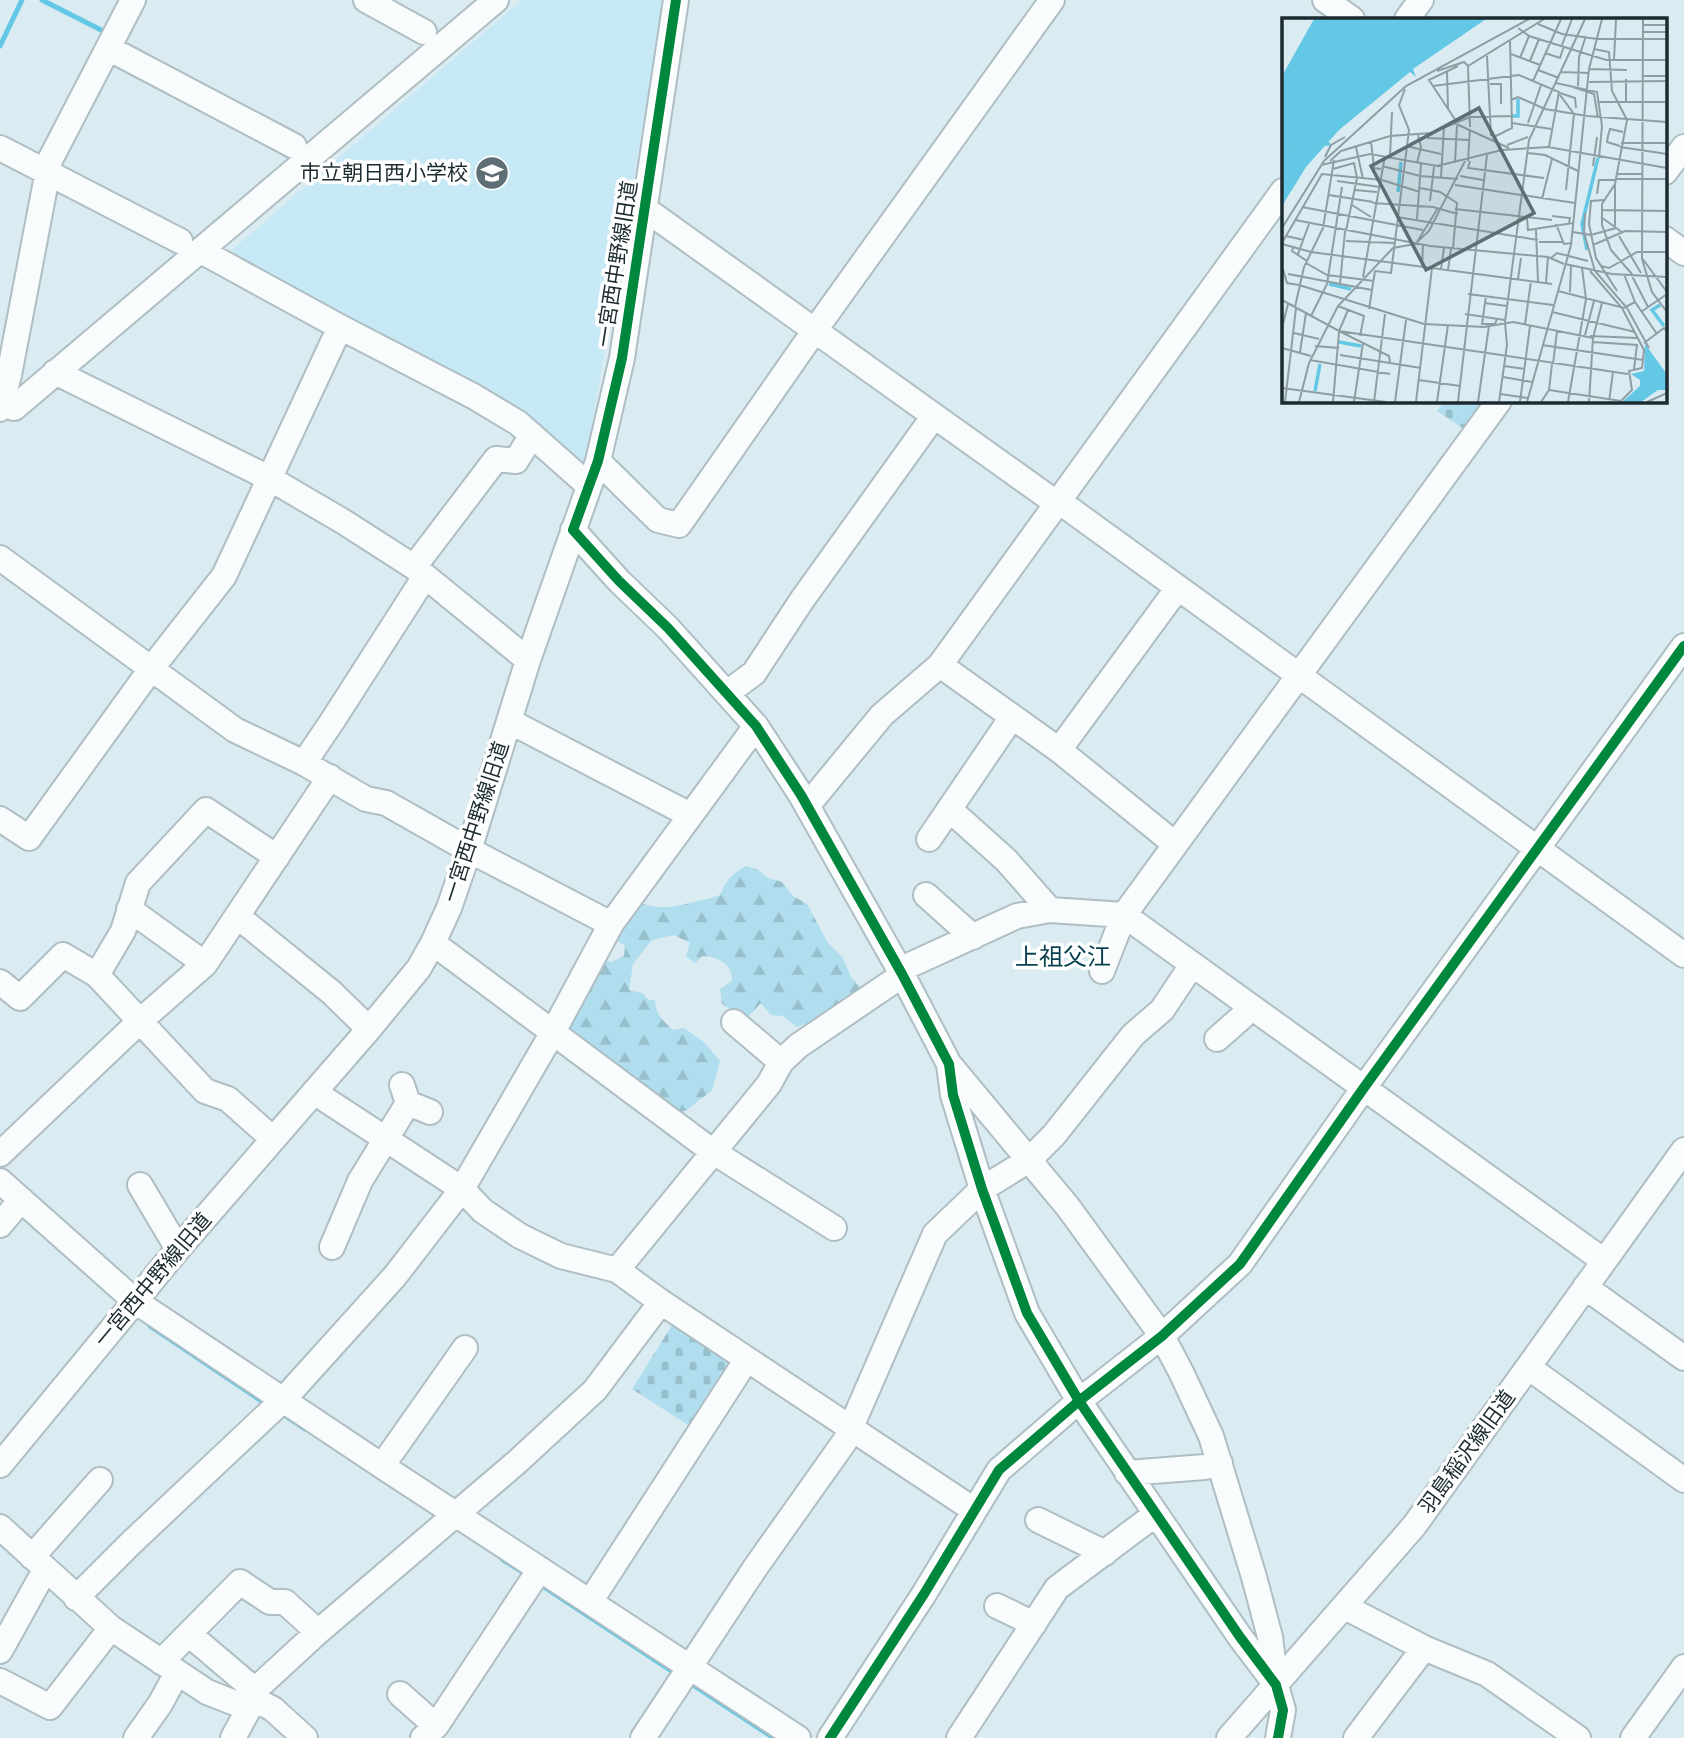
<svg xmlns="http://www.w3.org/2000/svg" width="1684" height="1738" font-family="'Noto Serif','Noto Sans JP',serif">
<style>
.built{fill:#c6e9f5}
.forest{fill:url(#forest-firs)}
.cemetery{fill:url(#cemetery-stones)}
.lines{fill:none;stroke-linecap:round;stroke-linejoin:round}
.stream{stroke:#62c8e5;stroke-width:5}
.minor-casing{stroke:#afbec3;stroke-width:28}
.minor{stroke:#f9fcfd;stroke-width:24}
.cycleway-casing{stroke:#fff;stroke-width:15}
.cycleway{stroke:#00873e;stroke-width:10}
.labels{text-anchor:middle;stroke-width:7;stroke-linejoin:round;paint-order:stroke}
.poi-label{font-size:21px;fill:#1c2b30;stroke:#fff;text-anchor:end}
.street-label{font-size:21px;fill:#1c2b30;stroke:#fff}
.quarter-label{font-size:24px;fill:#063f4e;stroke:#fff}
.inset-river{fill:none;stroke:#62c8e5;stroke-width:3.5}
.inset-road{fill:none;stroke:#8e9ea4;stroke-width:2}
.view{fill:#5e6e74;fill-opacity:0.15;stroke:#5e6e74;stroke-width:3.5}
.inset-edge{fill:none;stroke:#1c2b30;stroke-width:3.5}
</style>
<defs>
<pattern id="forest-firs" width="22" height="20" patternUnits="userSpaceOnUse" patternTransform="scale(1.75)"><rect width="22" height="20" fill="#b0deee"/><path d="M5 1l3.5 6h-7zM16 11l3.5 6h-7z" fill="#97bfcc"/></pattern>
<pattern id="cemetery-stones" width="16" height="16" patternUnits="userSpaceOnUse" patternTransform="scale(1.75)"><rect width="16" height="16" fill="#b0deee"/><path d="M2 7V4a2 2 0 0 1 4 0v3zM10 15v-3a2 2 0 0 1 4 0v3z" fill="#97bfcc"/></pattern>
</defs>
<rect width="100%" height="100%" fill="#daebf1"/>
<!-- built -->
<path class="built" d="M522 0H664L586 460 573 461 226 255Z"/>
<!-- forest -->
<path class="forest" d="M746 866 758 870 768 878 782 882 793 896 807 904 828 943 843 958 851 977 861 989 813 1021 797 1027 783 1016 771 1015 761 1003 746 1019 722 1004 720 989 732 981C733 964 718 957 703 956L695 963 686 956 690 943 674 935 652 940 633 964 629 990 642 993 649 1000H655C656 1015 662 1020 673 1030L684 1028 705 1043 720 1061 712 1090 687 1110 675 1114 566 1038 564 1003 593 958 611 962 624 956 625 946 615 939 641 903C661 911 678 906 698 901 706 899 713 898 720 895 726 880 732 874 746 866Z"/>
<!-- cemetery -->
<path class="cemetery" d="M1445 401H1485L1464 429 1437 411Z
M676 1319 743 1363 693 1428 632 1389Z"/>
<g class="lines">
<!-- stream -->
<path class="stream" d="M42 0 107 33
M0 46 22 0
M150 1326 266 1404
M281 1413 305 1429
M503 1560 527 1575
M538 1583 676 1674
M687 1681 774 1738"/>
<!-- minor casing -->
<g class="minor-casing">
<path id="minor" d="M366 0 424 32
M1325 0 1352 19
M1407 19 1421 0
M108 48 294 146
M0 148 180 241
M1665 172 1684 147
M645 209 1052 500 1060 502 1684 955
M1665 239 1684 253
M201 251 340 327 473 396 518 423 588 485
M55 372 269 478 344 522 414 567 528 660
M14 408 496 0
M0 409 9 375 50 160 133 0
M598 461 658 520 679 525 815 330 1052 0
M573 530 619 581 668 628 756 726 801 795 902 974 949 1064 1068 1207 1162 1336 1181 1372 1211 1436 1254 1577 1270 1637 1276 1685 1283 1710 1278 1738
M0 558 235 730 304 763 366 799 386 803 469 850 611 924
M414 567 496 459 516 461 532 435
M940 665 1059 750 1175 844
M727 693 754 673 802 600 934 416
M509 721 690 815
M1059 750 1177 589
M304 763 333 720 424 578
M807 806 882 715 940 665 1283 191
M949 809 1006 860 1050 910
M0 819 29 838 151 669 224 576 340 327
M929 839 1012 717
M926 895 973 937
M129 909 205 964
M237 916 331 992 369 1029
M433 943 712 1151 834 1228
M1102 971 1124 915 1499 401
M97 975 123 931 138 883 206 810 277 857
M0 982 20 998 63 955 97 975 205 1091 228 1099 273 1139
M734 1022 781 1062
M1217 1039 1252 1008
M949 1065 953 1095 982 1189 1027 1313 1079 1401 1240 1637 1274 1682
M402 1085 408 1103 430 1112
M314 1092 462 1189 483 1211 520 1236 561 1256 617 1270 661 1302 974 1510
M0 1154 139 1022 205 964 330 777
M0 1181 135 1301 382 1466 798 1738
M140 1185 178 1249
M0 1225 20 1201
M332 1247 360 1181 408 1103
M617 1270 769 1084 781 1062 798 1046 895 980 910 965 1017 916 1050 910 1124 915 1604 1261
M1585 1287 1684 1358
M1528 1367 1684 1480
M0 1465 178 1249 369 1029 419 968 433 943 449 908 469 850 528 660 598 461 622 358 676 0
M382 1466 465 1348
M1127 1473 1205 1467 1220 1463
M1038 1520 1105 1553
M0 1527 111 1628 207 1692 235 1703 254 1699 273 1709 305 1738
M32 1557 100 1480
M76 1598 131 1543 284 1399 395 1276 462 1189 553 1032 611 924 756 726
M590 1602 747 1359
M997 1606 1034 1624
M1345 1607 1424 1648 1487 1674 1578 1738
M190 1635 255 1690
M0 1651 45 1570
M161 1662 240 1582 270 1602H285L318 1632
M0 1681 50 1707 111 1628
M400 1694 436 1726
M136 1738 160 1704 177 1673
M233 1738 254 1699 255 1690 318 1632 517 1462 595 1390 661 1302
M423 1738 436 1726 540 1569
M643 1738 755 1568 845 1441 935 1234 982 1189 1029 1160 1054 1135 1133 1035 1162 1010 1192 965
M830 1738 924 1594 999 1470 1079 1401 1162 1336 1240 1264 1363 1089 1684 646
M959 1738 1057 1588 1156 1514
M1229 1738 1414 1526 1684 1150
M1356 1738 1424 1648
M1633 1738 1684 1667"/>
</g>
<!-- minor -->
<use href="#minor" class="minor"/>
<!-- cycleway casing -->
<g class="cycleway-casing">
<path id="cycleway" d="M676 0 622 358 598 461 573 530 619 581 668 628 756 726 801 795 902 974 949 1064 953 1095 982 1189 1027 1313 1079 1401 1240 1637 1276 1685 1283 1710 1278 1738
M830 1738 924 1594 999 1470 1079 1401 1162 1336 1240 1264 1363 1089 1684 646"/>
</g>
<!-- cycleway -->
<use href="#cycleway" class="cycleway"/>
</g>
<!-- icons -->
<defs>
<g id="school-disc" transform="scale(1.75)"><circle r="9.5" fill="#5e6e74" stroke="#fff"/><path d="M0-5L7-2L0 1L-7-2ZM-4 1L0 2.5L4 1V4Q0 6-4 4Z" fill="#fff"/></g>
</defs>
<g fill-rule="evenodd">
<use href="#school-disc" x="492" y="173"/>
</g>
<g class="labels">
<!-- poi labels -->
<g class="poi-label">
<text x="468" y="180">市立朝日西小学校</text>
</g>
<!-- street labels -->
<g class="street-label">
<text transform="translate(617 264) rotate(-81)" y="7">一宮西中野線旧道</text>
<text transform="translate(476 822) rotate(-72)" y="7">一宮西中野線旧道</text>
<text transform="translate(153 1280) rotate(-50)" y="7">一宮西中野線旧道</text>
<text transform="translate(1467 1452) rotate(-54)" y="7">羽島稲沢線旧道</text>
</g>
<!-- quarter labels -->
<g class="quarter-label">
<text x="1063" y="965">上祖父江</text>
</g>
</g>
<!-- overview -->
<g transform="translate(1282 18)">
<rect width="385" height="385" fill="#daebf1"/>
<path d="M32 1H204L131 51 134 59 128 54 57 112 24 149 0 188V58ZM363 326 384 355 385 372H376L359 384H340L358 368V362L349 356 362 353Z" fill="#62c8e5"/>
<path class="inset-river" d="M230 98H236V81M0 132 18 126H48M116 174 119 144M305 232 300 206 316 140M47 266 69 271M378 287 370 292 382 308M57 324 79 328M33 373 38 346"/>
<path class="inset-road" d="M361 1 360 241 370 274 385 294M256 6 280 16 315 21H385M361 7H385M236 10 247 18 324 42H385M361 14H385M280 27 290 1M312 31 327 34 330 73 345 102 333 166 320 186V207L329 232 350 256M263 35 278 40 282 28M229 36 258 47M205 38 209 118M238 40 247 18M332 42 334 1M248 43 257 21M186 48 188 109M307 51 345 52M256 52 277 60M155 53 182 44 186 48 262 1M165 54 166 91M279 54 306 55M360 58H385M251 63 279 1M307 64 385 63M274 65 315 74 320 108 317 140M208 66H219V86M151 68 237 57 277 74 267 129M296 68 297 39 304 18M291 69 312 76 316 100M278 75 293 80 294 90M278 77 292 96 284 172M229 82 236 79 263 91 305 98 385 104M317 84H385M344 84V61M174 103 147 62 176 48M172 105 227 130M230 105 269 111M246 105 259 67M146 115V120L187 122M212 119 230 110 228 23M89 123 92 150 99 151M339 125H385M225 127 246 119M124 128 159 136M338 128 325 124 326 118 328 111 341 114M74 129 81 161M338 129 385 136M246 135 263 137 296 153M43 139 49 127 63 119M108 139 110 94M48 143 59 133 108 118 149 115 188 99 230 98M186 143 188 111M188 143 186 150 262 160M135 145 139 129 136 117M173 145 175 106M39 147 88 136 155 148 220 132 266 129 385 150M100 148 138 158 176 161M311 148 315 119M51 151 72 145 75 160 64 213M334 156H361M178 158 201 162M159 159 162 109M334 161H385M55 163 98 169M173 167 293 185M333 167V208M138 170 158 174 175 185 171 231M73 172 95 174M315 176 317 162H334M47 177 91 184M260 181 270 141M322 182 309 183 307 206 314 240 335 273M148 183 152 149M91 185 151 189 176 196M70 187 89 199M20 189 141 212M173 191 270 202M320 192 385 193M303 195 302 215 313 253 345 290 367 330M270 198 288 200 287 205M115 199 256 222M319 199 341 215M245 200 246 212 291 205M135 201 139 146M13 202 148 228 266 239 282 246M274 206 282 226 289 225M0 210 42 143 124 68 247 1M254 212 256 264M291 214 309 217 334 210M4 218 40 156 100 162 138 174M337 218 359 255M64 223 112 225M135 224 156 190M257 224H281M0 225 4 218 22 222M0 226 29 234 270 266M311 227 343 213 385 214M12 228 10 233 25 243M16 236 27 206M269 240 275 235 306 243M360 240 385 274M24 245 45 257 92 263M283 246 330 256 385 259M0 248 5 265 17 267M319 248 327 250 355 234H385M140 249 141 227M159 251 162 230M166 252 169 231M308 253 340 290 362 332 360 350 347 353 350 372 338 384M6 256 90 272M342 256 353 284 375 316M349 256 366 289M81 259 103 138M236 261 239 240M264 265 266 239M58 266 63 213M17 267 142 306 202 309 231 304 311 320M276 273 342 290 353 284M288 274 289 248M186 276 271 287M204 278 200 306H213L215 301M0 282 57 313 346 356M203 285 225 288M56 288 82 298 78 318M13 289 22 249 41 210 52 142M87 291 93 253 109 255 127 112 117 87 123 71M66 292 57 313 107 338 108 344M270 294 353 314M359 294 385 276M183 296 223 302M29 298 45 266 60 169M243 306 249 263M0 310 6 286M12 315 37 321M303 317 312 283M308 318 355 320M311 324 355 327 352 351M362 325 382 310 385 313M260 327 361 342M33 328 57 330M0 330 29 338M18 334 24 295M58 337 139 350M28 342 108 356M271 346 275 313M222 348 243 351M77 351 81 325M221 359 250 364M137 362 178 368M0 370 104 384M267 372 339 383M218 376 246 380M3 384 14 290M17 384 27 345 56 288 111 230 133 226 147 213 183 143M51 384 57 314M72 384 77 351M92 384 103 296M113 384 124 302M134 384 150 250M155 384 166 307M176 384 205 137M196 384 207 308M217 384 225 327 223 304 247 122 303 1M238 384 248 308M245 384 289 227 307 51 320 1M259 384 267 372 270 346M286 384 304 281 300 250M307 384 311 320 320 285M327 384 331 354M365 384 385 375"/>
<path class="view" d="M197 90 252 195 144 252 89 148Z"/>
<rect width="385" height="385" class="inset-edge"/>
</g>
</svg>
